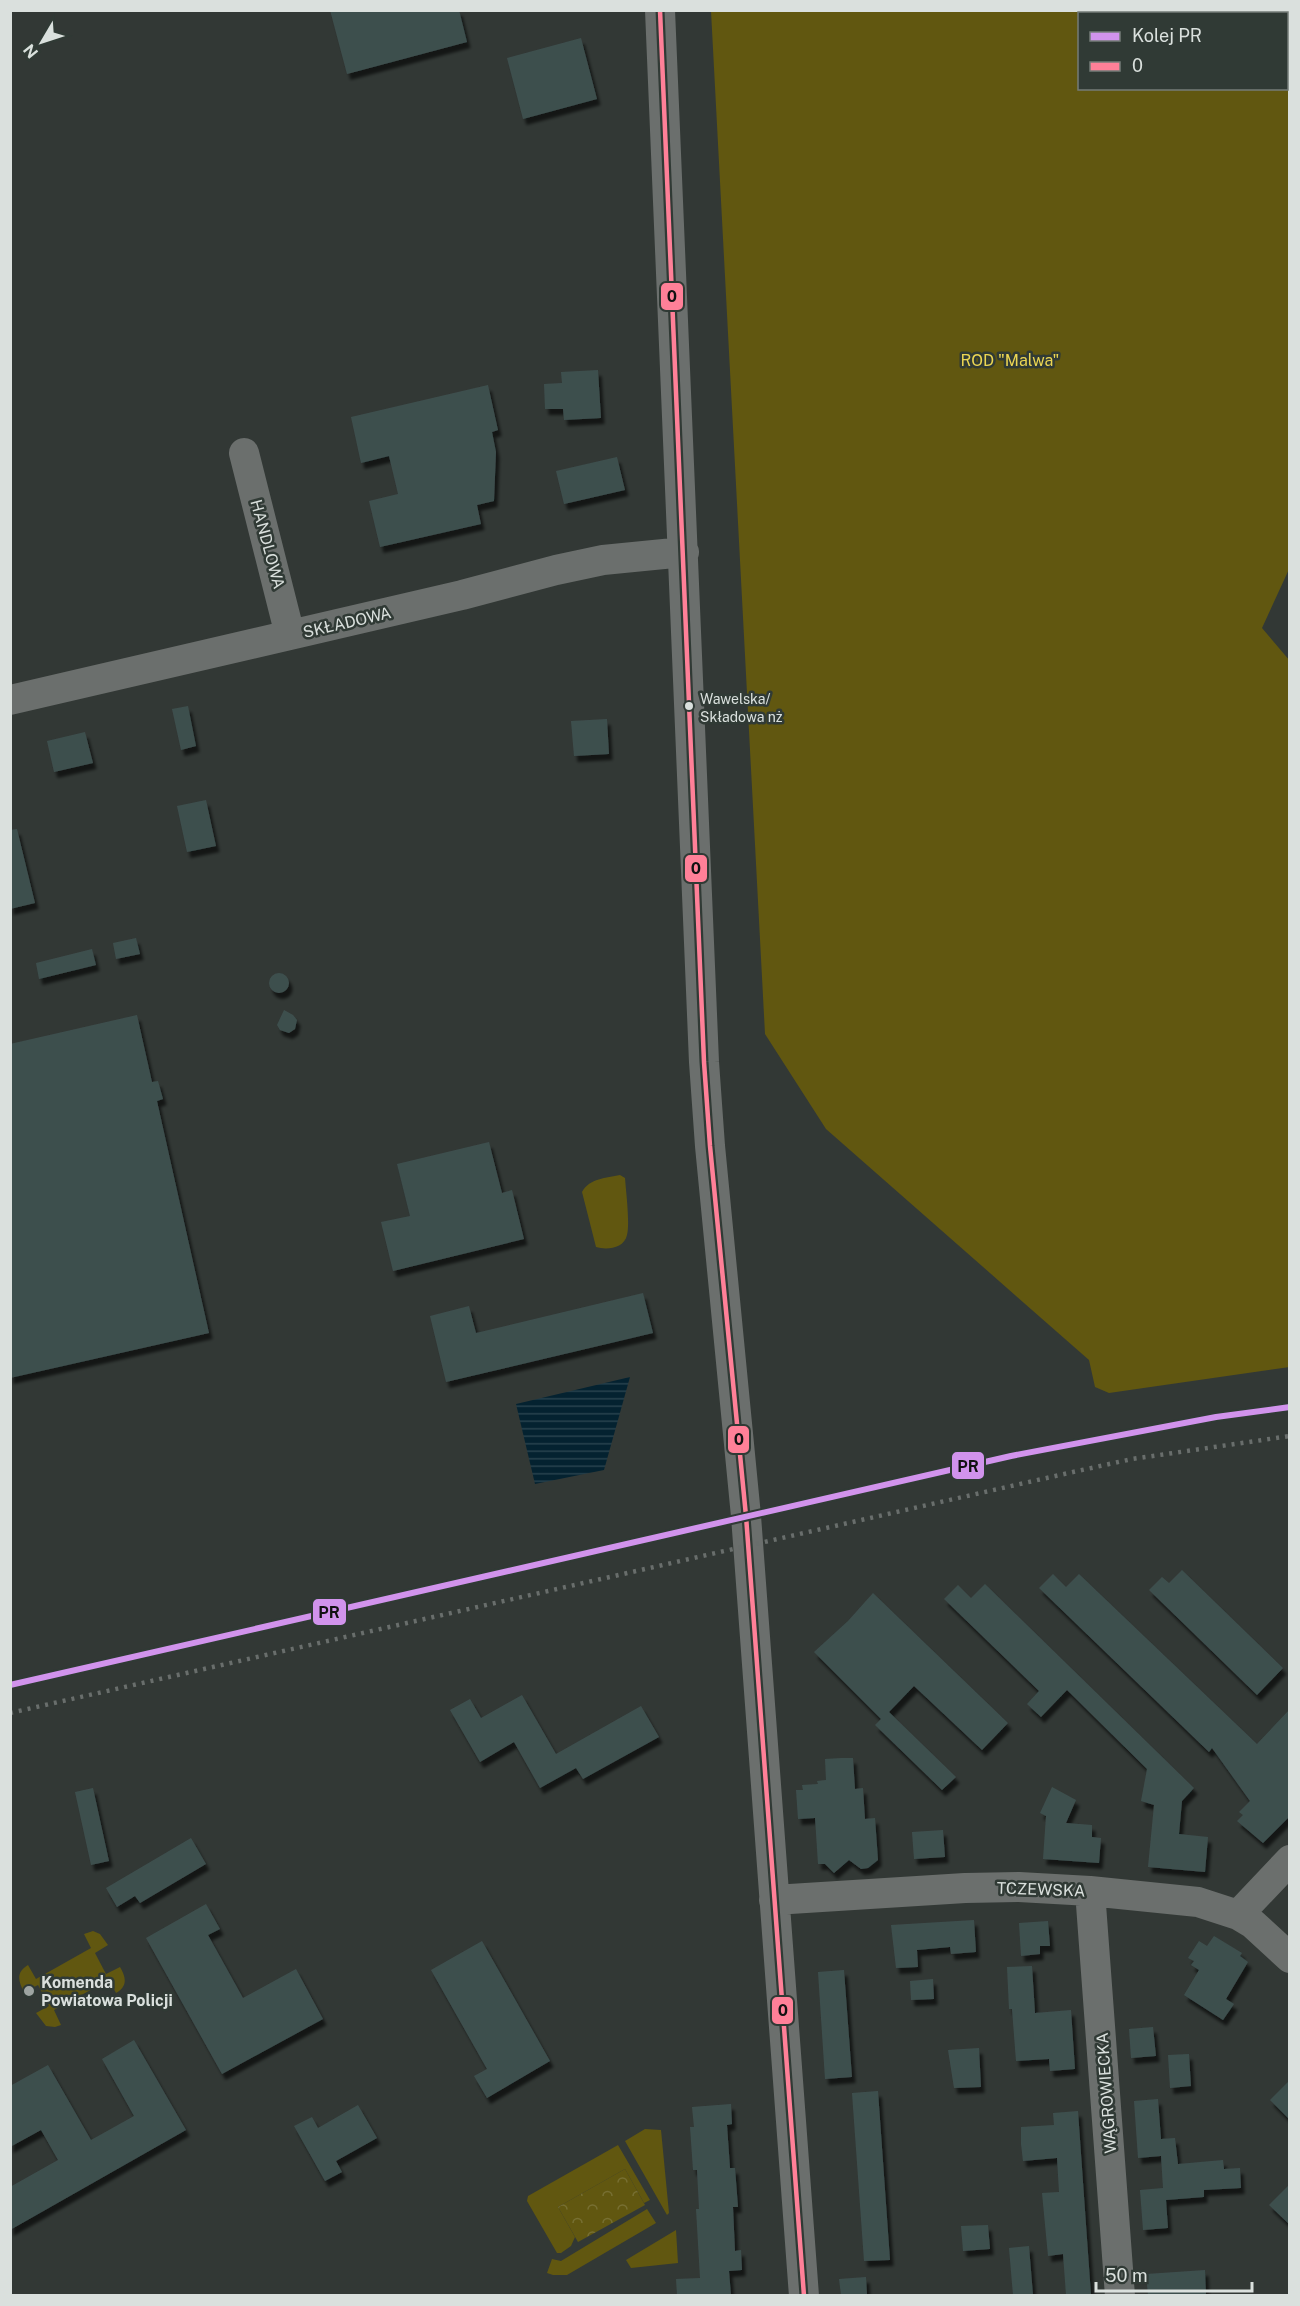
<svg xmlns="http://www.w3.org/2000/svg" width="1300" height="2306" font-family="'Public Sans',sans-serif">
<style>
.green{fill:#615710}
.park{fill:url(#park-crowns)}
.water{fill:url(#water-rules)}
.building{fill:#3e4f4e;filter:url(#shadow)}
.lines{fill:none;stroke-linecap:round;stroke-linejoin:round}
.minor{stroke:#6b6f6d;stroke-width:30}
.rail{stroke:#696e6c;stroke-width:4.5;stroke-dasharray:3 6;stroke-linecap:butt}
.bus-1-casing{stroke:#303a35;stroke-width:9}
.bus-1{stroke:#ff8098;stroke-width:4.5}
.rail-1-casing{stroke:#303a35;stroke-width:10}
.rail-1{stroke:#d193ec;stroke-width:6}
.bus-dot{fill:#dae0dd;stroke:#303a35;stroke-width:2}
.poi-dot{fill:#9fa5a2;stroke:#303a35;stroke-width:2}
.labels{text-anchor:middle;stroke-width:5;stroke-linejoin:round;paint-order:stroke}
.bus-label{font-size:14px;fill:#dae0dd;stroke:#303a35;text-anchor:start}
.park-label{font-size:16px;fill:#ecd652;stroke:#303a35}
.street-label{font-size:16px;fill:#dae0dd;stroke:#303a35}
.poi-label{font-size:16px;font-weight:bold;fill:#dae0dd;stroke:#303a35;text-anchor:start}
.line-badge{stroke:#303a35;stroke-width:2}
.pale-badge-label{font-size:16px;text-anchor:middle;font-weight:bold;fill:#111}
</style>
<defs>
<pattern id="park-crowns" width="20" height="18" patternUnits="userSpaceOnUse" patternTransform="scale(1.5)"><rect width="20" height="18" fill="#615710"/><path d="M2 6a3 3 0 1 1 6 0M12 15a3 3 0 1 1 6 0" fill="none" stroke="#776f32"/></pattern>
<pattern id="water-rules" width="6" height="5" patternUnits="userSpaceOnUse" patternTransform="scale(1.5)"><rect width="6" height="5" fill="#042230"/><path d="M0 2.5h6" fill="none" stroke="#28424e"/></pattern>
<filter id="shadow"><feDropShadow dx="3.5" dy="6" stdDeviation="1.5" flood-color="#0009"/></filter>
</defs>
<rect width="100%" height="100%" fill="#323835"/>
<!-- green -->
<path class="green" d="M1136 11 1144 13 1080 14V88H1286L1287 64 1289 65 1290 567 1262 628 1290 661V1367L1109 1393 1095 1387 1089 1360 826 1129 765 1034 711 11Z
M620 1175 625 1178C626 1192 630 1223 627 1235 624 1249 606 1250 596 1247L582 1192C590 1178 606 1178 620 1175Z
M93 1931 100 1934 108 1945 95 1953 106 1974 120 1967C126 1977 128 1986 116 1993L109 1980 54 2010 61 2025 55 2027 46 2026 36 2013 49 2006 38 1985 24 1992C18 1981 16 1972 28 1965L36 1979 91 1948 84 1934Z
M645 2129 661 2130 669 2213 667 2215 625 2141Z
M618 2145 650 2200 644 2203 625 2169 558 2207 575 2237 571 2246 561 2253H557L527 2201 528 2196Z
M647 2209 656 2223 567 2275H553L547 2273 552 2259 561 2261Z
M676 2230 678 2263 631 2268 626 2260Z"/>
<!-- park -->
<path class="park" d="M625 2169 645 2205 578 2242 558 2207Z"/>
<!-- water -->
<path class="water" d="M630 1377 604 1470 535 1484 516 1404Z"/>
<!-- building -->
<path class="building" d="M330 10H459L467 42 347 74Z
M581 38 597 99 523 119 507 58Z
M598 370 601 418 564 420 563 409H545L544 384 562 383 561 372Z
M488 385 498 430 492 432 496 452 494 501 477 505 481 524 380 547 369 501 398 494 389 456 361 463 351 417Z
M617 457 625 490 564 504 556 471Z
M188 706 196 746 181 750 172 709Z
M607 719 609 754 574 756 571 721Z
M85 732 93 763 54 772 47 741Z
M206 800 216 846 187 852 177 806Z
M17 829 35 903 10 909V830Z
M136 938 140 954 116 959 113 943Z
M92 949 96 965 39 979 36 963Z
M269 983a10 10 0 1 1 20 0a10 10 0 1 1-20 0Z
M284 1010 293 1015 297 1020 295 1029 289 1033 280 1030 277 1025Z
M137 1015 152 1082 158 1081 163 1099 157 1101 209 1333 10 1378V1044Z
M489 1142 502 1193 512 1190 524 1239 393 1271 381 1222 410 1216 397 1164Z
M643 1293 653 1333 446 1382 430 1316 469 1306 476 1333Z
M1182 1570 1283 1668 1257 1695 1149 1590 1162 1577 1169 1583Z
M1053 1574 1066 1587 1079 1574 1257 1744 1290 1709V1816L1263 1843 1237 1821 1243 1815 1239 1812 1250 1801 1212 1748 1209 1752 1039 1588Z
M985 1584 1194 1788 1182 1801 1179 1834 1208 1837 1205 1872 1148 1867 1154 1805 1141 1801 1147 1769 1067 1690 1041 1717 1027 1704 1039 1691 944 1599 958 1585 971 1598Z
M873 1593 1008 1723 982 1750 914 1686 889 1712 956 1777 942 1790 875 1725 881 1719 814 1652 848 1621Z
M522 1695 556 1754 641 1706 659 1737 583 1779 576 1768 540 1788 514 1742 480 1762 450 1710 470 1699 481 1718Z
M842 1758H853L855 1789 863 1788 865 1819 875 1818 878 1860 868 1868 861 1869 849 1860 834 1873 825 1864H818L815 1818 798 1819 796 1790H803L802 1785 818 1784 817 1781 826 1780 825 1759Z
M1052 1787 1076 1800 1066 1823 1092 1825V1837L1101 1838 1099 1863 1043 1859 1046 1816 1040 1813Z
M93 1788 109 1861 91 1865 75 1792Z
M943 1830 945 1857 914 1859 912 1832Z
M191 1838 206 1864 140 1903 135 1896 117 1907 106 1888Z
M206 1904 220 1929 208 1935 243 1998 296 1969 323 2019 222 2074 146 1938Z
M974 1920 976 1952 951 1954 950 1947 917 1950 918 1967 896 1968 891 1925Z
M1048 1921 1050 1946H1040V1954L1021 1956 1019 1923Z
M1214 1936 1242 1953 1240 1956 1248 1962 1226 1999 1234 2004 1223 2020 1184 1995 1199 1970 1191 1965 1194 1961 1188 1958 1199 1941 1207 1946Z
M482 1941 550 2061 487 2098 474 2076 487 2069 431 1970Z
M1032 1966 1035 2013 1071 2010 1075 2069 1050 2071 1049 2059 1016 2061 1012 2009H1009L1007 1967Z
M844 1970 852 2077 825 2079 818 1972Z
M933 1979 934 1999 911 2000 910 1981Z
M1153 2027 1156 2056 1131 2058 1129 2029Z
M134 2040 186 2130 10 2230V2187L58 2160 41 2130 10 2147V2086L48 2065 91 2140 134 2116 102 2059Z
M979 2048 981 2087 954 2088 948 2050Z
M1189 2054 1191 2086 1170 2088 1168 2055Z
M1290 2080V2120L1270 2100Z
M878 2091 890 2260 864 2261 852 2093Z
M1158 2099 1161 2139 1175 2138 1178 2164 1223 2160 1224 2169 1240 2168 1241 2188 1204 2190V2197L1166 2200 1168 2228 1143 2230 1140 2190 1163 2188 1161 2156 1138 2158 1134 2101Z
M731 2104 732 2124 727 2125 730 2168H735L738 2207H733L735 2251 741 2250 742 2270 729 2271 731 2295H677L676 2279 700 2278 696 2209H699L697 2170H693L690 2127H694L692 2107Z
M358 2105 377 2138 336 2161 342 2172 325 2181 294 2126 312 2117 318 2128Z
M1078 2111 1088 2253 1091 2295H1066L1063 2254 1048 2256 1042 2193 1059 2192 1057 2158 1023 2161 1021 2144V2127L1054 2125 1053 2113Z
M1290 2184V2225L1269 2205Z
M988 2225 990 2249 963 2251 961 2226Z
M1029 2246 1033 2295H1013L1009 2248Z
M1205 2270 1206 2295H1148L1146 2274Z
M866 2277 867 2295H841L839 2279Z"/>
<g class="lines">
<!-- minor -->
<path class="minor" d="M660 10 704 1062 710 1146 746 1516 804 2296
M244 453 290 635
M10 700 462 595 556 570 603 560 684 552
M1090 1891 1120 2296
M774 1900 965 1888 1019 1887 1090 1891 1198 1902 1238 1915 1253 1924 1290 1958
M1238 1915 1290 1860"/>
<!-- rail -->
<path class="rail" d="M10 1713 1073 1472 1132 1459 1290 1436"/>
<!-- bus-1 casing -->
<g class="bus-1-casing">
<path id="bus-1" d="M660 10 704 1062 710 1146 746 1516 804 2296"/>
</g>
<!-- bus-1 -->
<use href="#bus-1" class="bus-1"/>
<!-- rail-1 casing -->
<g class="rail-1-casing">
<path id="rail-1" d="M10 1685 1011 1456 1216 1417 1290 1407"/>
</g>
<!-- rail-1 -->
<use href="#rail-1" class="rail-1"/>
</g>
<!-- markers -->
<circle class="bus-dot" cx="689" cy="706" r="5"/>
<circle class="poi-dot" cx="29" cy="1991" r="6"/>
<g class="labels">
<!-- bus labels -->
<g class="bus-label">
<text x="700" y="704">Wawelska/<tspan x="700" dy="18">Składowa nż</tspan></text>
</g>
<!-- park labels -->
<g class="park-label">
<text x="1010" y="366">ROD "Malwa"</text>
</g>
<!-- street labels -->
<g class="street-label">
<text transform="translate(268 544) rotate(75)" y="6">HANDLOWA</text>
<text transform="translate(347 622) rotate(-13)" y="6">SKŁADOWA</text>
<text transform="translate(1041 1889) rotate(2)" y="6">TCZEWSKA</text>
<text transform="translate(1106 2093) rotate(-94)" y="6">WĄGROWIECKA</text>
</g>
<!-- poi labels -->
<g class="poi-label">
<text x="41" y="1988">Komenda<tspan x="41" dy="18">Powiatowa Policji</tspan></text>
</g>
</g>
<g class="line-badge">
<rect x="660" y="282" width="24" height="29" rx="6" fill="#ff8098"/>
<rect x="684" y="854" width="24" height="29" rx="6" fill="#ff8098"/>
<rect x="727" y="1425" width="23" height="29" rx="6" fill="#ff8098"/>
<rect x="951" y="1451" width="34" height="29" rx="6" fill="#d193ec"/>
<rect x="312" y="1598" width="35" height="28" rx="6" fill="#d193ec"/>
<rect x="771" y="1996" width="23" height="29" rx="6" fill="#ff8098"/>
</g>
<g class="pale-badge-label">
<text x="672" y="302">0</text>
<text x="696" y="874">0</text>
<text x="739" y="1445">0</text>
<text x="968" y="1472">PR</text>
<text x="329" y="1618">PR</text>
<text x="783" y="2016">0</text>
</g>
<!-- border -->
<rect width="1300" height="2306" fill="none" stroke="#dae0dd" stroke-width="24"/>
<!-- legend -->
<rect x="1078" y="12" width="210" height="78" fill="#303a35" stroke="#747c78" stroke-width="1.5"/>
<rect x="1090" y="32" width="30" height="9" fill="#d193ec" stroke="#747c78" stroke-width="1.5"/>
<text x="1132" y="42" font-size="18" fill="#dae0dd">Kolej PR</text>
<rect x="1090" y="62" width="30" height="9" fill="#ff8098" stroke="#747c78" stroke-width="1.5"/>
<text x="1132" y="72" font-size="18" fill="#dae0dd">0</text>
<!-- north arrow -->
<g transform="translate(42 42) rotate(231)" stroke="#303a35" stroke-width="4.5" paint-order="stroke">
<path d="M0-4.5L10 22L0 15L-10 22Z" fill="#dae0dd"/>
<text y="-9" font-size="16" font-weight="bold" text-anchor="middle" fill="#dae0dd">N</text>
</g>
<!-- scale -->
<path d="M1096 2282v9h156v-9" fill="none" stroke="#dae0dd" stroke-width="3"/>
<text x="1105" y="2282" font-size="18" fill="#dae0dd" stroke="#303a35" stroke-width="4.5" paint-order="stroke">50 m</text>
</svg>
